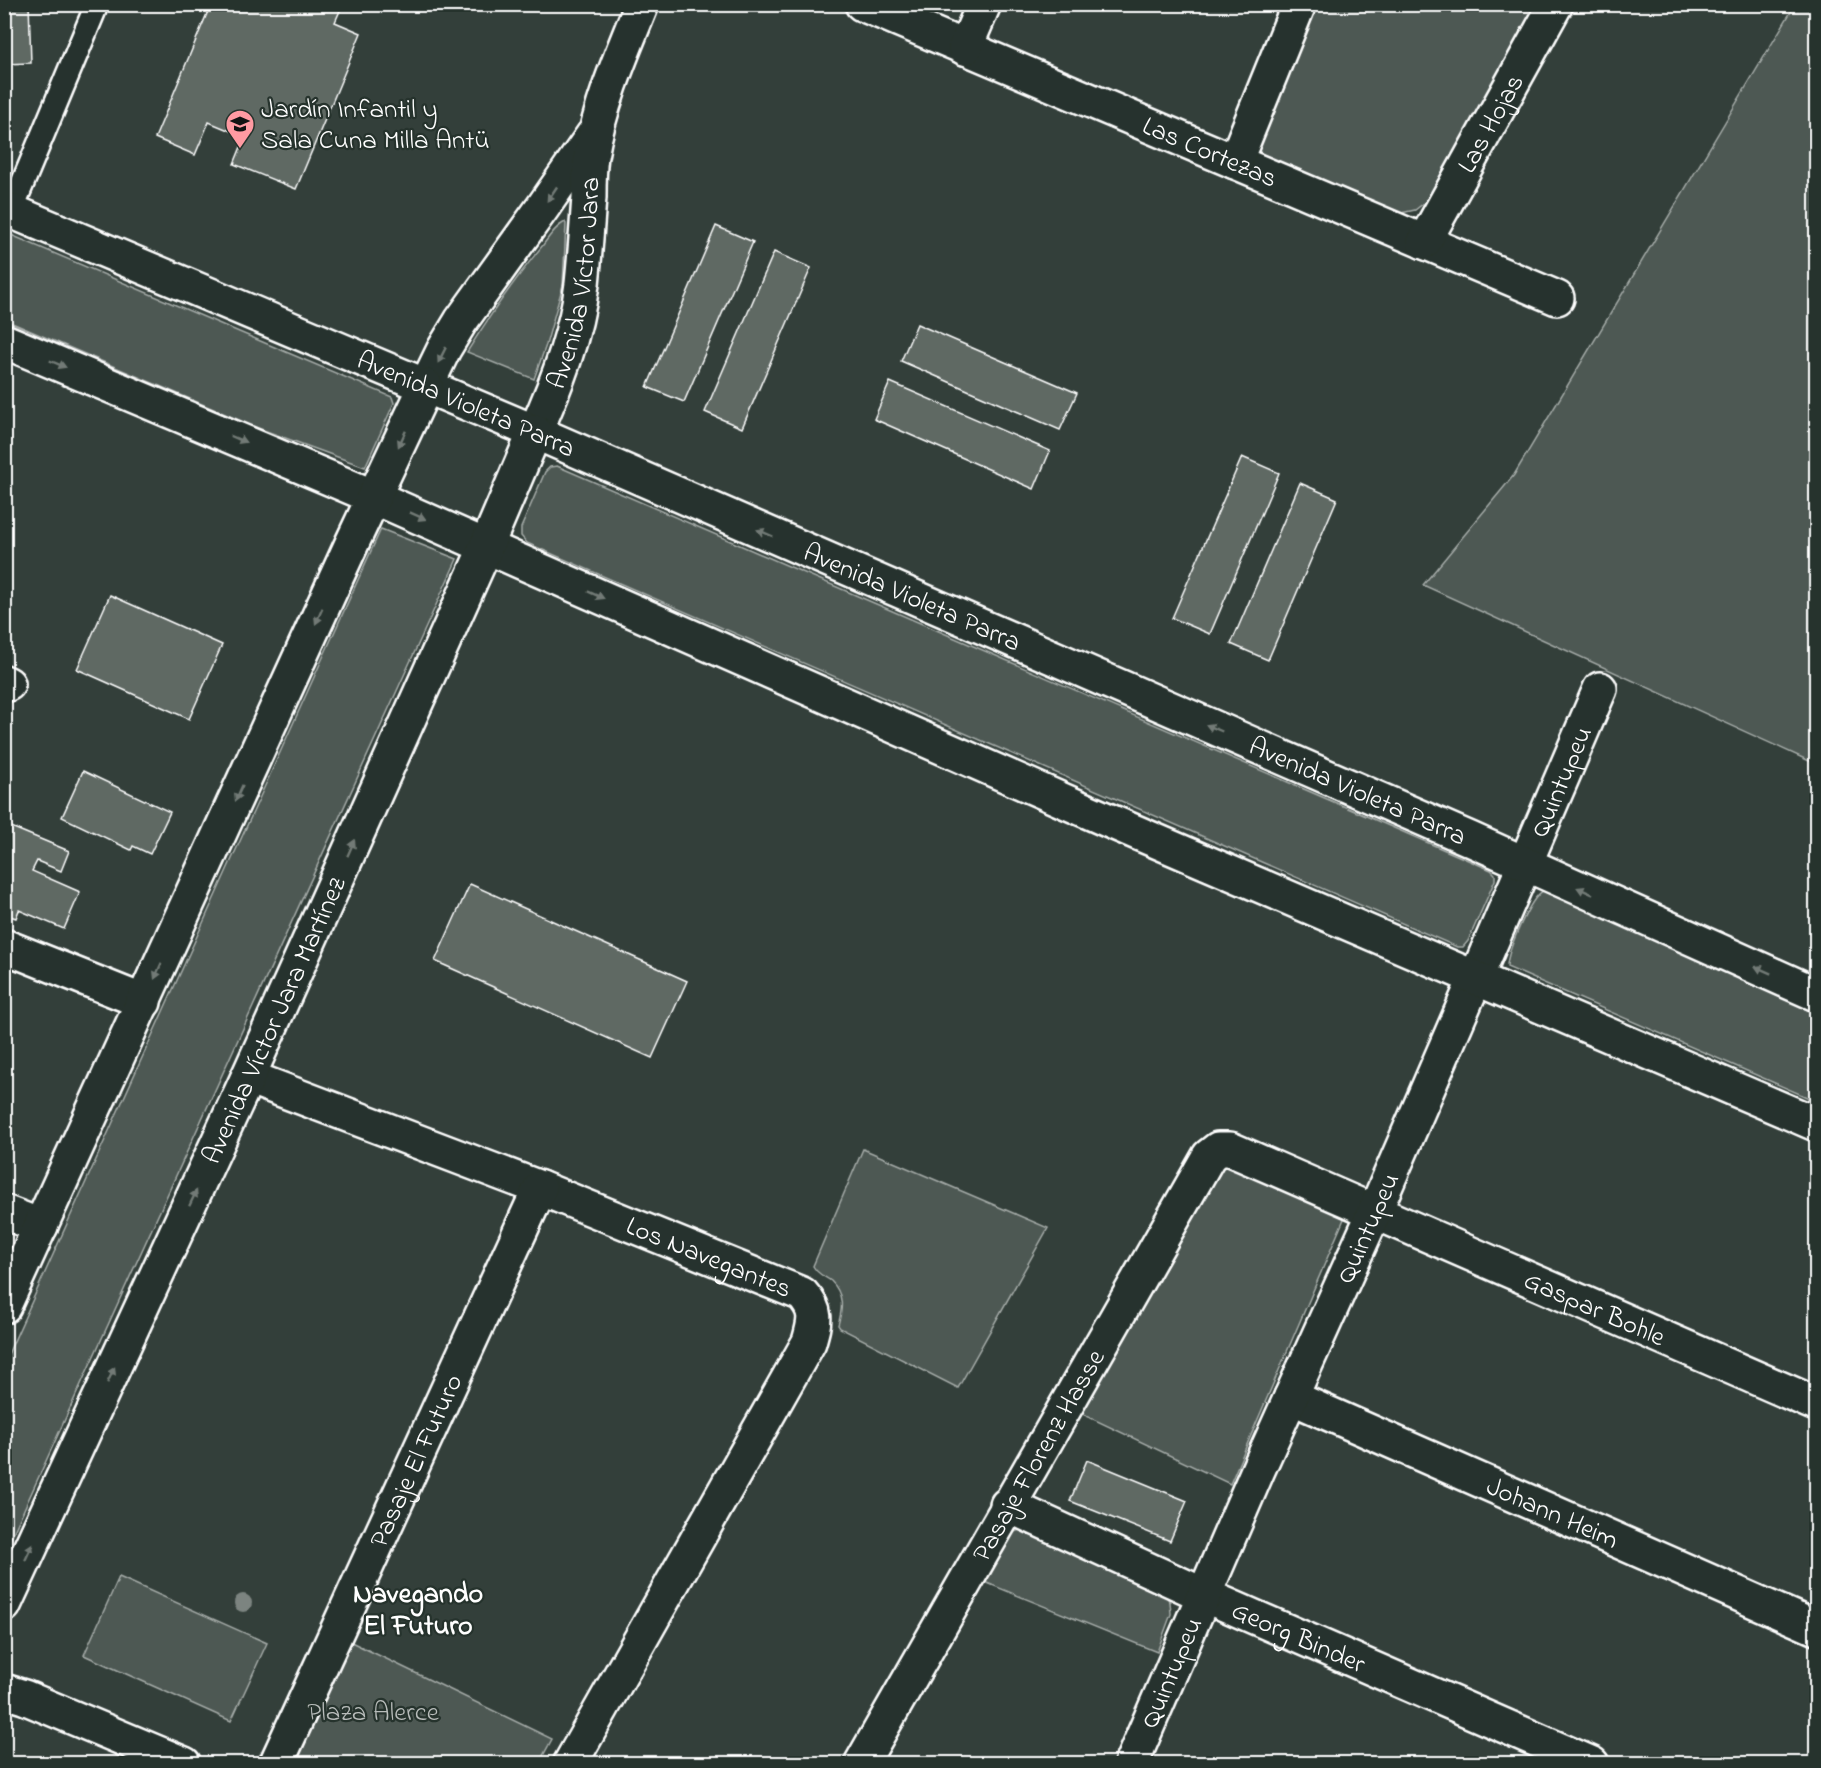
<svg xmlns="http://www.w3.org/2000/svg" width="1821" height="1768" font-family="'Indie Flower',sans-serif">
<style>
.green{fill:#4d5853;stroke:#a6aca9;stroke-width:1.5}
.building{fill:#5f6964;stroke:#fff;stroke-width:1.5}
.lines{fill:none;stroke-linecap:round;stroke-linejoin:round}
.service-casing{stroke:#fff;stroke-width:27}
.minor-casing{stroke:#fff;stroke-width:38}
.tertiary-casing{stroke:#fff;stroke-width:38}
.secondary-casing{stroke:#fff;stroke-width:38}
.service{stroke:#26332d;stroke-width:22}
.minor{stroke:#26332d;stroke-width:33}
.tertiary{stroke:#26332d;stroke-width:33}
.secondary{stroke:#26332d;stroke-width:33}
.tree{fill:#7c8480}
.oneway{fill:#727a76}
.labels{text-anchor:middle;stroke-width:4.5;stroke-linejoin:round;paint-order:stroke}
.poi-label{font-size:27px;fill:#fff;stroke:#26332d;text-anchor:start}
.street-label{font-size:27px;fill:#fff;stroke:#26332d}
.park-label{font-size:27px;fill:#b8bcba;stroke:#26332d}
.neighbourhood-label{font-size:28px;font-weight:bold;fill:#fff;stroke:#26332d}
</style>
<rect width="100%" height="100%" fill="#333f3a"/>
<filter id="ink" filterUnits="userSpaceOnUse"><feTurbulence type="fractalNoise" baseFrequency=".0167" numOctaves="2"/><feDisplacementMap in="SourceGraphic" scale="12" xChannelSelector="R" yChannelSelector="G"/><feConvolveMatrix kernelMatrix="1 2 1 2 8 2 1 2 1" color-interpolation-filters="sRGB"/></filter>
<g filter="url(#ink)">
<!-- green -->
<path class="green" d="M1313 5H1537L1429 199 1415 210 1401 213 1265 156 1258 150V140Z
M1795 5H1816V764L1423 585 1514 475Z
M565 222 566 224 563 285 546 345 534 379 467 352C490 315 515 279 543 245 549 237 555 227 565 222Z
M4 232 392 397 394 403 365 467 258 428 5 320Z
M557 466 1491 870 1495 874V880L1468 941 1463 947H1457L527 543 521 536V528L545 472 550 467Z
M381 529 457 559 5 1551V1361Z
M1543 891 1816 1008V1101L1507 967C1507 951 1530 898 1543 891Z
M863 1149 1048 1228 958 1388 840 1328 838 1325C843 1308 844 1294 831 1281 823 1275 818 1275 813 1266Z
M1224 1159 1347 1212 1230 1484 1076 1411Z
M1023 1529 1164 1593 1170 1602 1171 1614 1157 1652 982 1581 1011 1533Z
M119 1577 267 1643 231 1721 84 1655Z
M345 1639 552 1739 539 1763 290 1764Z"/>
<!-- building -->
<path class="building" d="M4 4H29L31 63 4 64Z
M211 4H343L335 22 361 33 296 189 234 164 245 137 209 122 195 155 155 138Z
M716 226 753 242 684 402 647 387Z
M774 252 811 268 742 428 705 412Z
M917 324 1077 393 1060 430 901 361Z
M890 382 1050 451 1034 489 874 419Z
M1242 457 1279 473 1210 634 1172 618Z
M1300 483 1337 499 1268 660 1231 644Z
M110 595 222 645 189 719 77 669Z
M83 771 170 812 150 854 133 846 131 850 62 817Z
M4 824 69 851 61 871 37 861 32 871 80 892 64 929 19 910 16 918 4 914Z
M470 884 687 981 652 1058 435 961Z
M1087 1460 1187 1501 1170 1541 1070 1501Z"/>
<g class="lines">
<!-- service casing -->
<g class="service-casing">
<path id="service" d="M11 211 97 4"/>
</g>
<!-- minor casing -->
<g class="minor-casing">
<g id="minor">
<path id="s1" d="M862 4 1557 298"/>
<path d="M965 48 984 4"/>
<path d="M1235 162 1299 4"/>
<path id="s2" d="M1424 242 1556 4"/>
<path d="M426 386 444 349 461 321 543 207 593 135"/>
<path id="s3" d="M535 432C556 386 576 335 582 284 585 255 587 226 589 197 589 184 589 170 591 156 600 104 622 53 642 4"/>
<path d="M4 682 8 684"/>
<path id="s4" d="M1525 864 1600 689"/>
<path d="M4 946 144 1002"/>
<path id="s5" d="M248 1077 540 1188 802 1294C818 1311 815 1321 809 1342L570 1764"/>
<path d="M4 1212 41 1226"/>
<path id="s6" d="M1291 1397 1816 1628"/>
<path id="s7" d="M1007 1505 1204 1595 1592 1764"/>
<path d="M4 1691 24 1697 184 1764"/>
<path id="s8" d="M276 1764 540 1188"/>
<path id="s9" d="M861 1764 1209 1156 1218 1149H1230L1816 1404"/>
</g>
</g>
<!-- tertiary casing -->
<g class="tertiary-casing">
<g id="tertiary">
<path id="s10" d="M1131 1764 1258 1470 1374 1213 1525 864"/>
</g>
</g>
<!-- secondary casing -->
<g class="secondary-casing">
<g id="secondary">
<path id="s11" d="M4 208 535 432 1470 839 1816 994"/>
<path d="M4 341 374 497 1112 822 1816 1124"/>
<path d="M4 1306 353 541 426 386"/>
<path id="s12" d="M4 1605 248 1077 486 547 535 432"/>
</g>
</g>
<!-- service -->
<use href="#service" class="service"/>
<!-- minor -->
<use href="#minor" class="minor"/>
<!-- tertiary -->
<use href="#tertiary" class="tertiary"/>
<!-- secondary -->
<use href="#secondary" class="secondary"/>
</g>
<!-- trees -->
<circle class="tree" cx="243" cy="1603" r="9"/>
<!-- one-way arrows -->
<defs><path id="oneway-solid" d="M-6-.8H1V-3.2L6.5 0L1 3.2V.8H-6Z" transform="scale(1.5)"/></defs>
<g class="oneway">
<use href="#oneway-solid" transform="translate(552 194) rotate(124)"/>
<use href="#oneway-solid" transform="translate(442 355) rotate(117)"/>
<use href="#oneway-solid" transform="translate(58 364) rotate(23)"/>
<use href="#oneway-solid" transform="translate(238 439) rotate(23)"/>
<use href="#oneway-solid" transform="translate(402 439) rotate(115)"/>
<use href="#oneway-solid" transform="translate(418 516) rotate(24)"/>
<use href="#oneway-solid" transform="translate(765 533) rotate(-157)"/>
<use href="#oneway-solid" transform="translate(596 595) rotate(24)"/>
<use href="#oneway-solid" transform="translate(319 616) rotate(114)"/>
<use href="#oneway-solid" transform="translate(1214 728) rotate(-157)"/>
<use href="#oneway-solid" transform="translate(239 793) rotate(114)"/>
<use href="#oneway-solid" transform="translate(351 848) rotate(-66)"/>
<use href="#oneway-solid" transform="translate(1585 891) rotate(-156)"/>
<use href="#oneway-solid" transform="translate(1763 970) rotate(-156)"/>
<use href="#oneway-solid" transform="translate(158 971) rotate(114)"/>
<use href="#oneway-solid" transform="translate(193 1198) rotate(-65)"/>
<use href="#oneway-solid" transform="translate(111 1375) rotate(-65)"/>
<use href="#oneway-solid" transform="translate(29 1552) rotate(-65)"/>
</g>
</g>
<!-- icons -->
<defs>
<g id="school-pin" transform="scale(1.5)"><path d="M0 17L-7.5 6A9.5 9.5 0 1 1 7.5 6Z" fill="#ff9aa2" stroke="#26332d"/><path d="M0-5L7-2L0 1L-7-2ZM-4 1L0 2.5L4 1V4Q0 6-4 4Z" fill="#111"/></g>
</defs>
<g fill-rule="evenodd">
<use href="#school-pin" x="240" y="124"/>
</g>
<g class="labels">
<!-- poi labels -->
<g class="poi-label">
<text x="261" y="117">Jardín Infantil y<tspan x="261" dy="31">Sala Cuna Milla Antü</tspan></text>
</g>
<!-- street labels -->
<g class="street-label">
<text dy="9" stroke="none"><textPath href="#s2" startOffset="136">Las Hojas</textPath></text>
<text dy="9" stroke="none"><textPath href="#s1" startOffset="378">Las Cortezas</textPath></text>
<text dy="9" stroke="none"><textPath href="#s3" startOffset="156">Avenida Víctor Jara</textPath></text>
<text dy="9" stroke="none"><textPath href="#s11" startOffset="502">Avenida Violeta Parra</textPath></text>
<text dy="9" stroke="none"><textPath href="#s11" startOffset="988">Avenida Violeta Parra</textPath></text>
<text dy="9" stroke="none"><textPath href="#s4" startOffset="90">Quintupeu</textPath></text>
<text dy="9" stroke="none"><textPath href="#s11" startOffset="1474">Avenida Violeta Parra</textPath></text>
<text dy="9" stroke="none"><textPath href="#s12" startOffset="644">Avenida Víctor Jara Martínez</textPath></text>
<text dy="9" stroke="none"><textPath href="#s10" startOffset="586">Quintupeu</textPath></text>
<text dy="9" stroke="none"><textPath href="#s5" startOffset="495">Los Navegantes</textPath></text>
<text dy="9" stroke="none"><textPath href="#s9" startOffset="1122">Gaspar Bohle</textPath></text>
<text dy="9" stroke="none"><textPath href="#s9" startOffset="356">Pasaje Florenz Hasse</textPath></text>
<text dy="9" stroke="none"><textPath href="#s8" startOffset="334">Pasaje El Futuro</textPath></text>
<text dy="9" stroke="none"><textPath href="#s6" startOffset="286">Johann Heim</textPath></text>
<text dy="9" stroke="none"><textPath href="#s7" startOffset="320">Georg Binder</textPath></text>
<text dy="9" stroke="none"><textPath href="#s10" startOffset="100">Quintupeu</textPath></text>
</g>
<!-- park labels -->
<g class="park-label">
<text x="373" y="1720">Plaza Alerce</text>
</g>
<!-- neighbourhood labels -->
<g class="neighbourhood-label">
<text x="418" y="1602">Navegando<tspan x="418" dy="32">El Futuro</tspan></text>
</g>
</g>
<!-- margin -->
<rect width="1821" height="1768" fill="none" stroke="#26332d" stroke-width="24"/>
<rect x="12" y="12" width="1797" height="1744" fill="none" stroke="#fff" stroke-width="2" filter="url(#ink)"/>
</svg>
